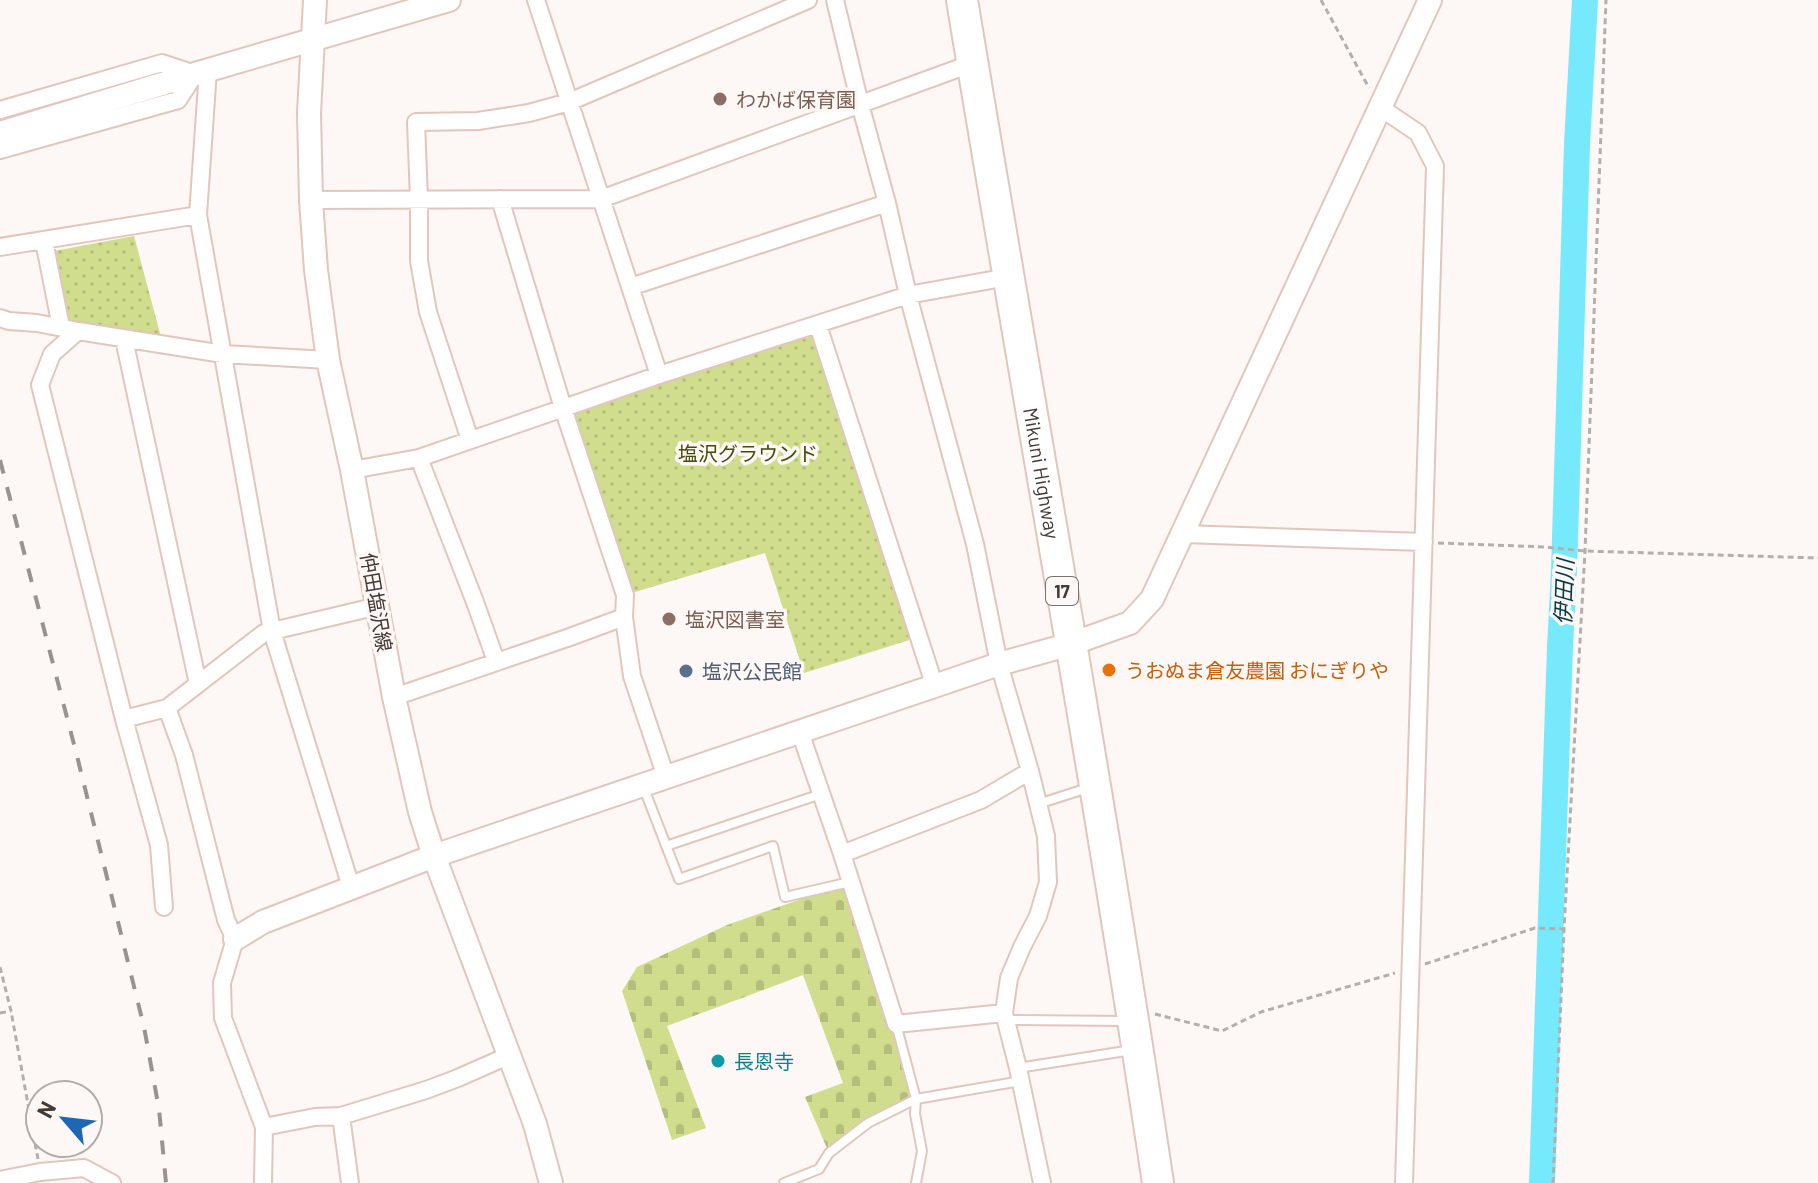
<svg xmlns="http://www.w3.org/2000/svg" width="1818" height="1183" font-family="Barlow,'Noto Sans JP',sans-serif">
<defs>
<pattern id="cemetery-stones" width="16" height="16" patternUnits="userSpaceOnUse" patternTransform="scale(2)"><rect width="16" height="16" fill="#cfdd8d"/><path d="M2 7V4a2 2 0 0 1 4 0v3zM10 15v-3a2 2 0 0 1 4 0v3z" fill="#b3be7a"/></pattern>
<pattern id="park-dots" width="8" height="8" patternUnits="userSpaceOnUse" patternTransform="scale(2)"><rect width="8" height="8" fill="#cfdd8d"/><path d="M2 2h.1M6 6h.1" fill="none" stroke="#b3be7a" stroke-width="1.8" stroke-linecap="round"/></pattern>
</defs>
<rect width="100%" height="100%" fill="#fdf7f5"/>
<path fill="url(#cemetery-stones)" d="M850,882L916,1099L868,1123L829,1153L805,1097L843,1083L803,975L667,1026L706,1128L672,1140L622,991L637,967L727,925Z"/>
<path fill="url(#park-dots)" d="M134,236L161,337L61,327L49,252Z
M818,325L919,637L804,673L765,553L625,595L563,408Z"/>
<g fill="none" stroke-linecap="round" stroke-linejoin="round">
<path stroke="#77e9fd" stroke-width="26" d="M1542,1183L1560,647L1564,571L1577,144L1585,0"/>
<defs>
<path id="lane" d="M643,786L679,879L773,846L785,897L850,882
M1038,804L1091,787
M666,846L821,794
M1006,1020L1125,1021
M1018,1068L1132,1050
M784,1183L819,1169L829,1153L868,1123L916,1099L896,1024
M916,1183L922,1151L915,1114L916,1099L1021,1081"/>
<path id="street" d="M536,0L659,375
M835,0L860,104L887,203L908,295L975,544L999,664L1030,771L1046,836L1048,882L1038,916L1022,947L1009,978L1004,1013L1018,1068L1042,1183
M1381,108L1418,133L1435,166L1404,1183
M0,110L162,63L195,74L178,100L0,150
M500,199L563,408L625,595L624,617
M311,200L601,199L973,63
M198,215L208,70
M44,241L61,327
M0,247L198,215L272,631L351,887
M630,287L887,203
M0,318L9,321L37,323L78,331L223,354L328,360
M818,325L935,687
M78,331L52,354L40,385L124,719
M124,339L198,684
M470,440L428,312L419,261V199L416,122L478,121L529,113L569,102L808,0
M419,458L475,602L496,661
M352,470L419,458L659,375L908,295L1008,277
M1183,534L1424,542
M394,697L570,637L624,617L632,676L666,777
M167,708L184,755L226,920L235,939L222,983L223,1018L264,1127L263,1183
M800,732L842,854L896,1024L1004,1013
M842,854L981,800L1030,771
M164,907L159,845L124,719L167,708L264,633L378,606
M341,1116L350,1183
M264,1127L315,1117L341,1116L426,1090L458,1078L510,1055
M0,1180L40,1172L84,1168L112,1183"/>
<path id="secondary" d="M315,0L309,113L311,200L316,270L328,360L352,470L394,697L420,812L434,856L535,1124L551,1183
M0,133L195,74L449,0
M235,939L263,922L434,856L999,664L1071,644L1130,623L1152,599L1430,0"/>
<g id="highway">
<path id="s1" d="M962,0C1027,394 1099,788 1158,1183"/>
</g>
</defs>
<use href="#lane" stroke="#e2c6bc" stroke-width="12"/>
<use href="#street" stroke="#e2c6bc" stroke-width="20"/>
<use href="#secondary" stroke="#e2c6bc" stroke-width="26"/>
<use href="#highway" stroke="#e2c6bc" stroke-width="34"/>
<path stroke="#b6aeab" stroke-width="3" stroke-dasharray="6 4" stroke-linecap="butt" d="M1321,0L1369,88
M1438,543L1545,547L1585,551L1818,558
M1425,964L1535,928L1564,929
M0,967L11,1011L38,1159
M0,1013L11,1011
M1155,1014L1222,1031L1261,1012L1395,973
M1553,1183L1564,929L1585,551L1606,0"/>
<use href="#lane" stroke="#fff" stroke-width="8"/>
<use href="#street" stroke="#fff" stroke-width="16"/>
<use href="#secondary" stroke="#fff" stroke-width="22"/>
<use href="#highway" stroke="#fff" stroke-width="30"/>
<path stroke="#9a928e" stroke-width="4" stroke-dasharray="14 14" stroke-linecap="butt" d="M0,460L77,756L144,1027L159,1109L166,1183"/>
</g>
<g fill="#8d6e63" stroke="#fdf7f5" stroke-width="3">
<circle cx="720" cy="99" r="8"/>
<circle cx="669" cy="619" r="8"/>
</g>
<circle fill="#e8710a" stroke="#fdf7f5" stroke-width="3" cx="1109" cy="670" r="8"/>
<circle fill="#5c6f8a" stroke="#fdf7f5" stroke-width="3" cx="686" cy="671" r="8"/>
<circle fill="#0f9aa8" stroke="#fdf7f5" stroke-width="3" cx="718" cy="1061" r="8"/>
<g text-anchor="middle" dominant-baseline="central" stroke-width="7" stroke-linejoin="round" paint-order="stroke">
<rect fill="#fdf7f5" stroke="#7b726f" stroke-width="2" x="1046" y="577" width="32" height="28" rx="6"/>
<g font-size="18" font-weight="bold" fill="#433935">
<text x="1062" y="591">17</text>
</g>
<g font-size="20" fill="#785e54" stroke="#fdf7f5" text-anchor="start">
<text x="736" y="99">わかば保育園</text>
<text x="685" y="619">塩沢図書室</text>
</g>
<g font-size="20" fill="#444c0e" stroke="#fdf7f5">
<text x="748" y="453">塩沢グラウンド</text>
</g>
<g font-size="20" fill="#433935" stroke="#fdf7f5">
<text stroke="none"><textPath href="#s1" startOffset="480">Mikuni Highway</textPath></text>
<text transform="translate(377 602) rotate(80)">仲田塩沢線</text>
</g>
<g font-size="20" fill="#c56008" stroke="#fdf7f5" text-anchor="start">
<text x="1125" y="670">うおぬま倉友農園 おにぎりや</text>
</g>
<g font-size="20" fill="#4e5e75" stroke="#fdf7f5" text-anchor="start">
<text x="702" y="671">塩沢公民館</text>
</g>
<g font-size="20" fill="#0d838f" stroke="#fdf7f5" text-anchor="start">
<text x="734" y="1061">長恩寺</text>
</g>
<g font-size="22" font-style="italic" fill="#023b43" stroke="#fdf7f5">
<text transform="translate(1563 592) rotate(-88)">伊田川</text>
</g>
</g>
<g transform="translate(64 1119) rotate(298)"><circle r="38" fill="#fdf7f5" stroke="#b3aba8" stroke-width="2"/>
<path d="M0-6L14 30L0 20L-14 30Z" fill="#1e66b6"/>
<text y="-12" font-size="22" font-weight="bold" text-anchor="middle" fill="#433935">N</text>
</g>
</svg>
